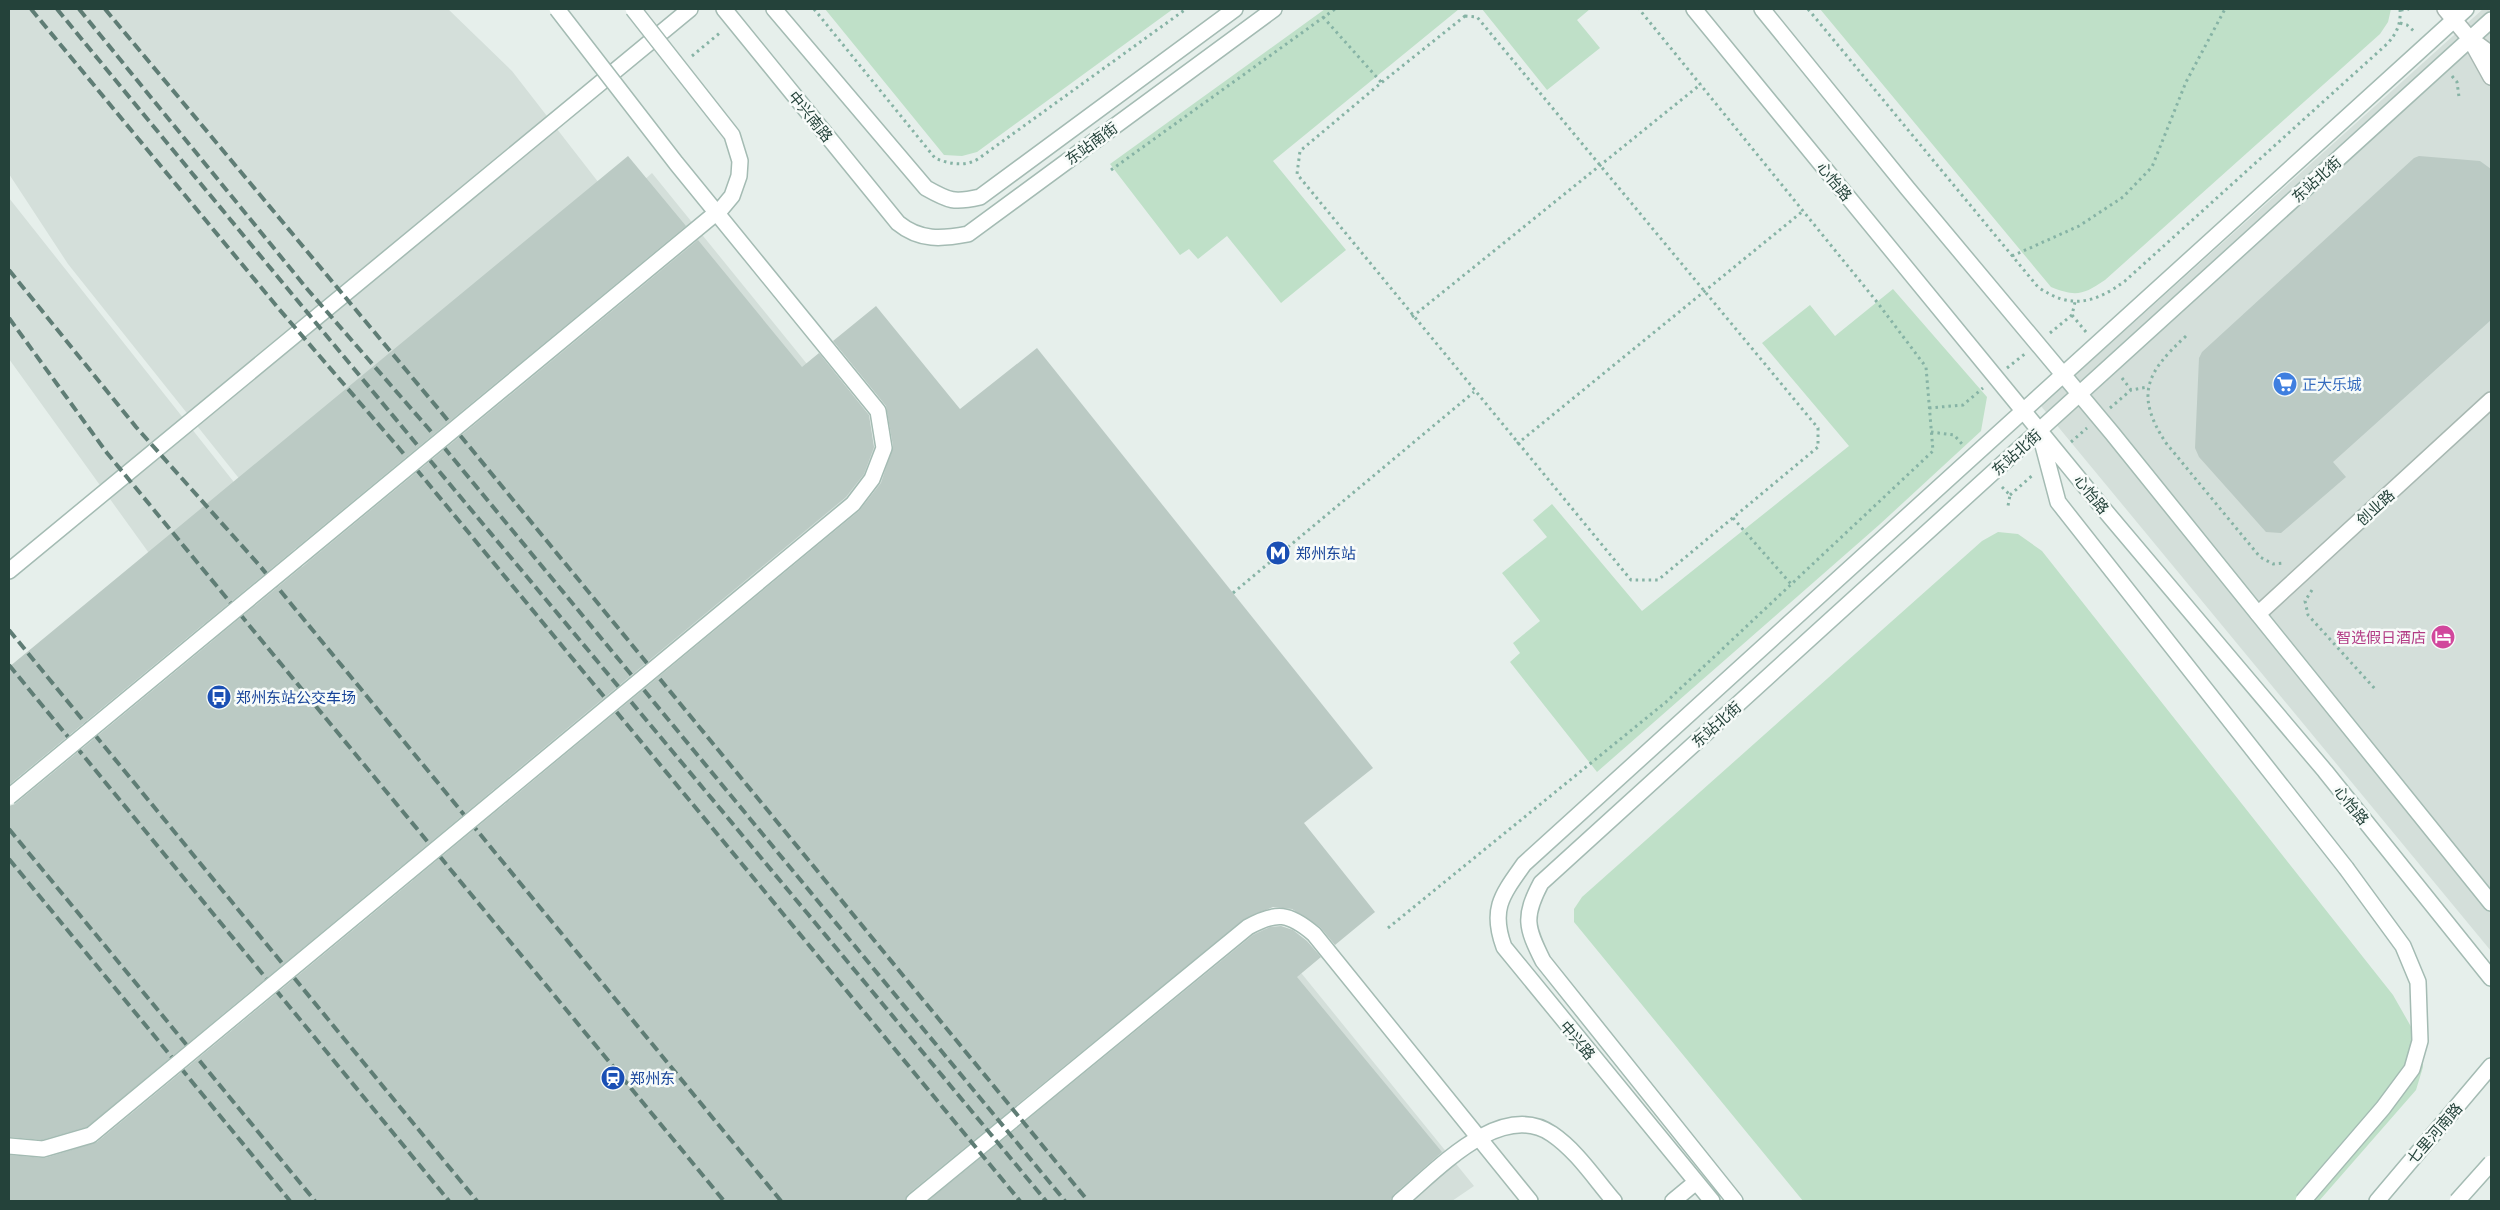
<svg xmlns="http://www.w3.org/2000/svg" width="2500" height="1210" font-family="'Exo 2','Noto Sans SC',sans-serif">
<rect width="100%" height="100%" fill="#e6efeb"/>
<path fill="#d4dfda" d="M9,9H448L512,71L616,205L652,173L1474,1186L1452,1201H834L269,516L68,264L9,174Z
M2483,9H2491V951L2041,406Z
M9,198L264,520L820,1201H676L177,592L9,359Z"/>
<path fill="#bfe0c8" d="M825,9H1173L977,152L962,156L944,155Z
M1325,9H1459L1273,161L1346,250L1281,303L1227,236L1198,259L1189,249L1180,255L1110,164Z
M1482,9H1590L1577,20L1600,48L1547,90Z
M1820,9H2391L2388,22L2380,34L2105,280C2083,295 2076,297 2051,287Z
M1893,289L1987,397L1981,431L1879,525L1597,772L1510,662L1520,653L1513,643L1540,621L1502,573L1547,537L1533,520L1552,504L1642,611L1849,446L1762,343L1810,305L1835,336Z
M1998,532L2018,534L2042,551L2393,995L2422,1046L2423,1067L2416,1090L2319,1201H1803L1574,922V909L1582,897L1982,541Z"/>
<path fill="#bbcac4" d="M628,156L686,226L9,785V667Z
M2419,156L2480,161L2491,169V320L2333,462L2346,477L2281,533L2266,532L2199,457L2195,448L2199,358L2202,352L2414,158Z
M698,240L802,367L819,353L869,415L874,447L864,474L846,497L87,1127L42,1140L9,1137V806L15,804Z
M876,306L960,409L1037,348L1373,768L1304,823L1375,912L1335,945L1320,927L1292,909L1273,907L1244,919L908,1194L905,1201H9V1155L45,1158L97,1142L859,511L881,483L893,446L886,406L833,341Z
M1281,926L1293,930L1307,941L1321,957L1297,977L1442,1152L1394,1194L1390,1201H928L1253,935L1270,927Z"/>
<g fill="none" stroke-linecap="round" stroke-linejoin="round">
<defs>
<path id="street" d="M2445,9L2470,39L2491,77
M2472,40L2491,54
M2258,614L2491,400"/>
<path id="secondary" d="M724,9L898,223C920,241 942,239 968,234L1274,9
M774,9L926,188C949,201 954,203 980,197L1235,9
M1694,9L2102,507L2325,771L2491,978
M1762,9L1908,189L2112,433L2491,903
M2040,434L2058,502L2346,868
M9,571L690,9
M914,1201L1248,927C1277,911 1289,913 1314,934L1530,1201
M1400,1201C1436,1171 1501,1099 1552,1134C1577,1151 1595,1179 1614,1201
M1673,1201L1696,1182
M1712,1201L1504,947C1490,909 1502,895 1524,864L2466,9
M1735,1201L1543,961C1526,927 1523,917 1541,883L2491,20
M2377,1201L2491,1066"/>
</defs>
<use href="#street" stroke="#a8b8b2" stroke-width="18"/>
<use href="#secondary" stroke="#a4bbb3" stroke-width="18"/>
<path stroke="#86b3a5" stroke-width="3" stroke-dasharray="2.5 4" stroke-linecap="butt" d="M814,9L935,158C948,164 965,167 978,159L1186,9
M1808,9L2038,287C2071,310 2095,303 2125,281L2387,44C2397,33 2401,24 2400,9
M2401,10L2409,9
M1465,16L1477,17L1818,428V447L1658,580H1631L1297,174L1300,151L1381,83Z
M1323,17L1381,82
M2400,23L2407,25L2416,33
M692,56L721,32
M2452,76L2457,82L2459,97
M1111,170L1335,9
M2012,256L2079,226L2123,197L2152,167L2186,82L2225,9
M2072,315L2086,332
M1412,317L1701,84
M2050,333L2072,315L2075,302
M2186,336C2147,372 2134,394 2166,443L2260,557L2273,564L2285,563
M2007,368L2026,353
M2122,378L2131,390
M1929,408L1963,405L1983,388
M2110,408L2131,390L2148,387
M1931,432L1954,435L1962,444
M2071,442L2087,428
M1517,444L1803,211
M2002,487L2010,495L2008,506
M2010,495L2034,474
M1733,518L1791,584
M2312,590L2305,601L2308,615L2376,690
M1233,593L1474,392
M1388,928L1666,702L1933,451L1926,367L1877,302L1639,9"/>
<use href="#street" stroke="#fff" stroke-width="15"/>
<use href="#secondary" stroke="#fff" stroke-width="15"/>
<path stroke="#5f7d75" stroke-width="4" stroke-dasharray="10 5" stroke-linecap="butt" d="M31,9L279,309L398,447L1020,1201
M57,9C384,408 717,803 1046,1201
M79,9L308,290L428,428L1065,1201
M105,9L441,412L1088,1201
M9,270L136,427L260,566L781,1201
M9,318L107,453L724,1201
M9,630L477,1201
M9,665L449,1201
M9,829L315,1201
M9,859L290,1201"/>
<defs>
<path id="secondary-bridge" d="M9,797L722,208L732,196L739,176L740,161L732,135L633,9
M9,1146L43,1149L91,1135L853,504L872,479L884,448L878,411L676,163L557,9
M2303,1201L2383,1108L2412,1069L2420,1041L2418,982L2403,946L2346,868
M2457,1201L2491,1163"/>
</defs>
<use href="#secondary-bridge" stroke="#a4bbb3" stroke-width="18" stroke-linecap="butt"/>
<use href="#secondary-bridge" stroke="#fff" stroke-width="15"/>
</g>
<defs>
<symbol id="supermarket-disc" viewBox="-11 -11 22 22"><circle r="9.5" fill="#3f7fe0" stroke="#f7fbf9"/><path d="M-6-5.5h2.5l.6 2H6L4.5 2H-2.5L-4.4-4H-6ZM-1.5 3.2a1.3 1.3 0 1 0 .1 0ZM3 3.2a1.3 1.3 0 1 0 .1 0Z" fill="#fff"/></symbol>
<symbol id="metro-disc" viewBox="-11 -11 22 22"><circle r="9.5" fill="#1a4fb4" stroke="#f7fbf9"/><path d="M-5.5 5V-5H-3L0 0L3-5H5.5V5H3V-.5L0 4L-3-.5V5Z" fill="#fff"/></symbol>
<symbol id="hotel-disc" viewBox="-11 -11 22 22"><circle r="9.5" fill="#d1479c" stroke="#f7fbf9"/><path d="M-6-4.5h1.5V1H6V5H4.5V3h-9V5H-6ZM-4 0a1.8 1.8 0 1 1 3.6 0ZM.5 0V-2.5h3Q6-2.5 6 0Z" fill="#fff"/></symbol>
<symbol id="bus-disc" viewBox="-11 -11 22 22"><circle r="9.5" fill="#1a4fb4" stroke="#f7fbf9"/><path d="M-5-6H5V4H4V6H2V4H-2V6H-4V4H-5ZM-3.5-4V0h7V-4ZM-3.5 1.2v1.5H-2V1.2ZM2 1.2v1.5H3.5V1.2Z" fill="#fff"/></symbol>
<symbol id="station-disc" viewBox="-11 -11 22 22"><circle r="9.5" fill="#1a4fb4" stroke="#f7fbf9"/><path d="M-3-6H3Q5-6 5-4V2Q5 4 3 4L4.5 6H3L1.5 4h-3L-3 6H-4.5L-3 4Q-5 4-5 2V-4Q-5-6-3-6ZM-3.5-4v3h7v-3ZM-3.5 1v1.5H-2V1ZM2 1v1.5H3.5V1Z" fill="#fff"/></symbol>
</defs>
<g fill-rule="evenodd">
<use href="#supermarket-disc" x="2271" y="370" width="28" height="28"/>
<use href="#metro-disc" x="1264" y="539" width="28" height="28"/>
<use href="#hotel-disc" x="2429" y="623" width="28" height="28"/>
<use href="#bus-disc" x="205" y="683" width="28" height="28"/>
<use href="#station-disc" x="599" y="1064" width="28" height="28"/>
</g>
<g text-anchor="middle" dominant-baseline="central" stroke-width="5" stroke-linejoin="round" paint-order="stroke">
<g font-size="15" fill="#24423a" stroke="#f7fbf9">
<text transform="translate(811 116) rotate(51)">中兴南路</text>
<text transform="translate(1091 143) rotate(-36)">东站南街</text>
<text transform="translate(2316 179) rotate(-42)">东站北街</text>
<text transform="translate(1835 181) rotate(51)">心怡路</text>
<text transform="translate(2016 452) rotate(-42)">东站北街</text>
<text transform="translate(2092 494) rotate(51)">心怡路</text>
<text transform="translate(2375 507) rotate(-42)">创业路</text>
<text transform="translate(1716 724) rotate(-42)">东站北街</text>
<text transform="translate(2352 805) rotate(51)">心怡路</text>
<text transform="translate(1578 1040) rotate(50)">中兴路</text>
<text transform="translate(2434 1133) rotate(-49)">七里河南路</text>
</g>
<g font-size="15" fill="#366cbe" stroke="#f7fbf9" text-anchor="start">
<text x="2302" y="384">正大乐城</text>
</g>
<g font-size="15" fill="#164399" stroke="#f7fbf9" text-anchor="start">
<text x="1296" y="553">郑州东站</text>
<text x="236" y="697">郑州东站公交车场</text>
<text x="630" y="1078">郑州东</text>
</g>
<g font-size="15" fill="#b23c85" stroke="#f7fbf9" text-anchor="end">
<text x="2426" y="637">智选假日酒店</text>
</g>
</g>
<rect width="2500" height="1210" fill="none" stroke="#24423a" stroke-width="20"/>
</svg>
